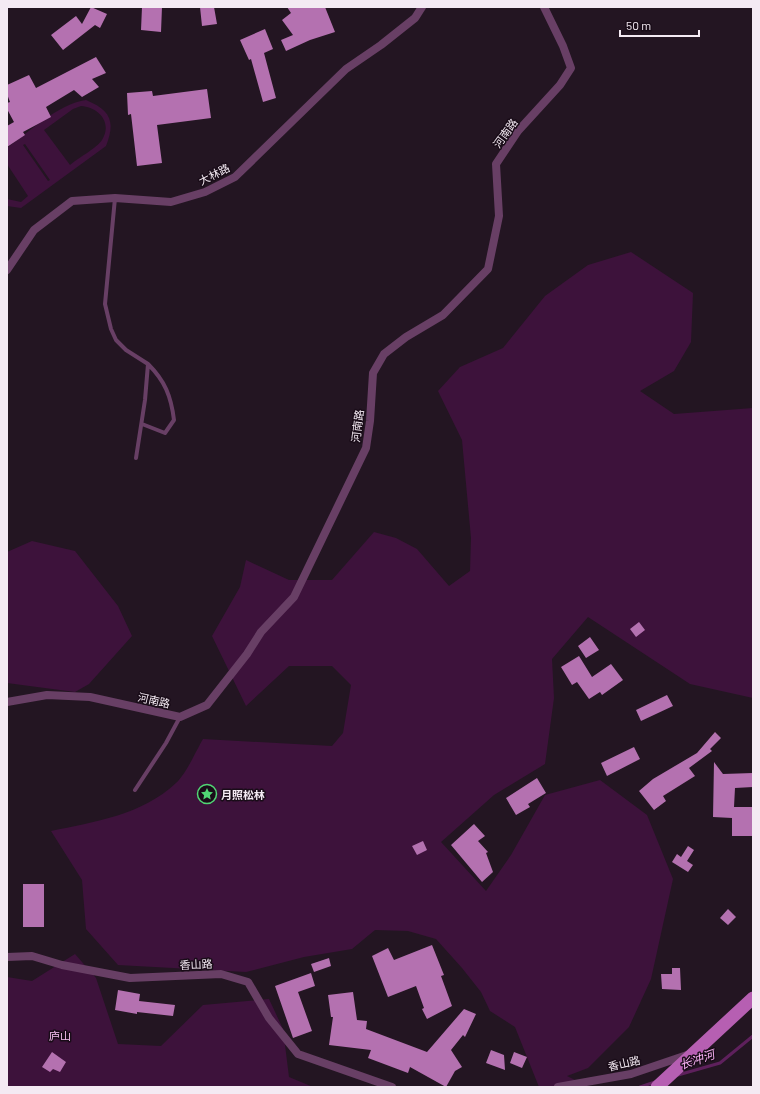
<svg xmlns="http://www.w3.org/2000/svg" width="760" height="1094" font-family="Barlow,'Noto Sans SC',sans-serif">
<rect width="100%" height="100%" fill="#231522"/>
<path fill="#3d123b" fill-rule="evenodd" d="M86,100C110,110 116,121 106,146L21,208L7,206V199L21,202L28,196L7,164V148C29,132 58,104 86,100ZM81,106C98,107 113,122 102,140C97,148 78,158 70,165L44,130L73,109ZM25,144L50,180L48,181L23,145Z
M631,252L693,293L691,342L674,371L640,391L674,414L753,408V698L690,684L588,617L552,659L554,698L545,764L494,795L441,842L486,891L511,855L545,795L600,780L647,815L673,879L651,979L629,1027L588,1068L567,1076L589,1087H539L515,1027L490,1011L481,992L462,968L436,939L408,931L375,930L352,949L304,957L246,972L118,965L86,929L82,880L51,831C94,822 142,815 176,783C186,774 196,751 203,739L332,746L343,733L351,685L332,666H289L246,706L212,636L240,587L246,560L289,580H332L374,532L396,538L417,549L449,586L470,571L471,538L462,440L438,391L460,367L503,348L545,296L588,265Z
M32,541L75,551L118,606L132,636L89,684L75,692L7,683V552Z
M75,954L96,978L118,1044L161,1046L203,1005L269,999L283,1029L289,1077L313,1087H7V977L32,981Z"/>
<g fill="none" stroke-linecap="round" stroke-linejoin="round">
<path stroke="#5e205c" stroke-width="3" d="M678,1075L720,1063L753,1036
M640,1087L655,1082"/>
</g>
<path fill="#b471b0" d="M91,7L107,14L100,28L95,25L63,50L51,35L76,16L82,24Z
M142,7H162L161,32L141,30Z
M200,7H214L217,24L202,26Z
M287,7H325L335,32L310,40L286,51L281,40L293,35L282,20L291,13Z
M265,29L273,49L264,53L276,98L263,102L251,59L249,60L240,40Z
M96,57L106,73L92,79L99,87L82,97L74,90L46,107L51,117L23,132L25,135L7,147V126L14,122L7,109V103L10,102L7,94V85L29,75L36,88Z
M207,89L211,118L157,125L162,163L137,166L131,114L128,115L127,93L152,91L153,96Z
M639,622L645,630L636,637L630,629Z
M590,637L599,650L586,658L578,646Z
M579,656L592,677L611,664L623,680L602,695L600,692L589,699L577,682L572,685L561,667Z
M667,695L673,706L641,721L636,710Z
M715,732L721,738L710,749L712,751L689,768L695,776L663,796L666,801L654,810L639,791L653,779L697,753Z
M634,747L640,759L607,776L601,763Z
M714,762L723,774L753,773V787L735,788L734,807H753V836H732V818L713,817Z
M537,778L546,793L528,804L530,807L516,815L506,798Z
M474,824L485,836L478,841L488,852L486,853L493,872L482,882L451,845Z
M423,841L427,850L417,855L412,846Z
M688,846L694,850L687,861L693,865L688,872L672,862L677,854L681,857Z
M23,884H44V927H23Z
M728,909L736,917L728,925L720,918Z
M432,945L444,975L441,976L452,1006L427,1019L422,1009L424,1008L416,986L388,997L372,956L388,948L394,960Z
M329,958L331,966L314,972L311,964Z
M672,968H680L681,990L662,989L661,974H672Z
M311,973L315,986L298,992L312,1031L293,1038L275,986Z
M118,990L140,994L139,1001L175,1005L173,1016L137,1012V1014L115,1010Z
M353,992L357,1020L367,1021L366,1029L427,1052L464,1009L476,1014L465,1037L463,1035L451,1050L462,1067L455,1071L446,1087L410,1067L408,1073L368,1058L371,1050L329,1045L333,1017H331L328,995Z
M491,1050L504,1055L505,1070L486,1063Z
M52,1052L66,1062L60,1072L53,1069L50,1072L42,1067Z
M514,1052L527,1057L522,1068L510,1063Z"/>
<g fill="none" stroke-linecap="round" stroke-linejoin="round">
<path stroke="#683f65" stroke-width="4" d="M115,198L105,304L111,329L116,340L126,350L148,364L145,400L136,458
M142,424L165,433L174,420C171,396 165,381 148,364
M135,790L166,743L180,717"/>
<path stroke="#683f65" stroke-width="8" d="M7,270L34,230L72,201L115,198L171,202L205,192L235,177L346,69L381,45L415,18L422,7
M7,702L47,695L90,697L180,717L207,705L247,654L261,632L294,597L366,448L370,421L373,373L384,354L406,337L443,315L488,269L499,216L496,164L518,131L560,85L571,68L563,46L544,7
M7,957L32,956L62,965L130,978L221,974L248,982L269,1018L298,1054L392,1087
M558,1087L631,1074L687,1055"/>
<path stroke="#b65fb2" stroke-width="13" d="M657,1087L753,998"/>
</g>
<defs>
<symbol id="sight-ring" viewBox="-11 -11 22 22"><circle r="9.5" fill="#190c18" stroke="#51d674" stroke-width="1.5"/><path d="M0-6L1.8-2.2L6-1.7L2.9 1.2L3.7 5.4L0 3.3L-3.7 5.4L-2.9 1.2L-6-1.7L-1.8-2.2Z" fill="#51d674"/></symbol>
</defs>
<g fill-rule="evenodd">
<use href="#sight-ring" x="196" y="783" width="22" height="22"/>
</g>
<g text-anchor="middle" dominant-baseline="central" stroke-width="3" stroke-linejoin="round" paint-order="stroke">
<g font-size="11" fill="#f4eaf3" stroke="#190c18">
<text transform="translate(505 133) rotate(-54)">河南路</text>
<text transform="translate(214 174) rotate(-27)">大林路</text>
<text transform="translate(357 426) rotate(-83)">河南路</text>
<text transform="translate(154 700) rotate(13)">河南路</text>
<text transform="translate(196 964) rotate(-3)">香山路</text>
<text transform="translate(624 1063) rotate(-13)">香山路</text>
</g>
<g font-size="11" font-weight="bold" fill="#f4eaf3" stroke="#190c18" text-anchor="start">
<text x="221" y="794">月照松林</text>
</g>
<g font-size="11" fill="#f7c0f2" stroke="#190c18">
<text x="60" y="1035">庐山</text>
</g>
<g font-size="12" font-style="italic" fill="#feb6f9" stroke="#190c18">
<text transform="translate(697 1059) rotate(-19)">长冲河</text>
</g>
</g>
<rect width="760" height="1094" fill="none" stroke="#f4eaf3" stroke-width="16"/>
<path d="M620 30v6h79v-6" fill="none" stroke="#f4eaf3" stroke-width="2"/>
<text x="626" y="30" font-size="12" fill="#f4eaf3" stroke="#190c18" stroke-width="3" paint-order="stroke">50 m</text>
</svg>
